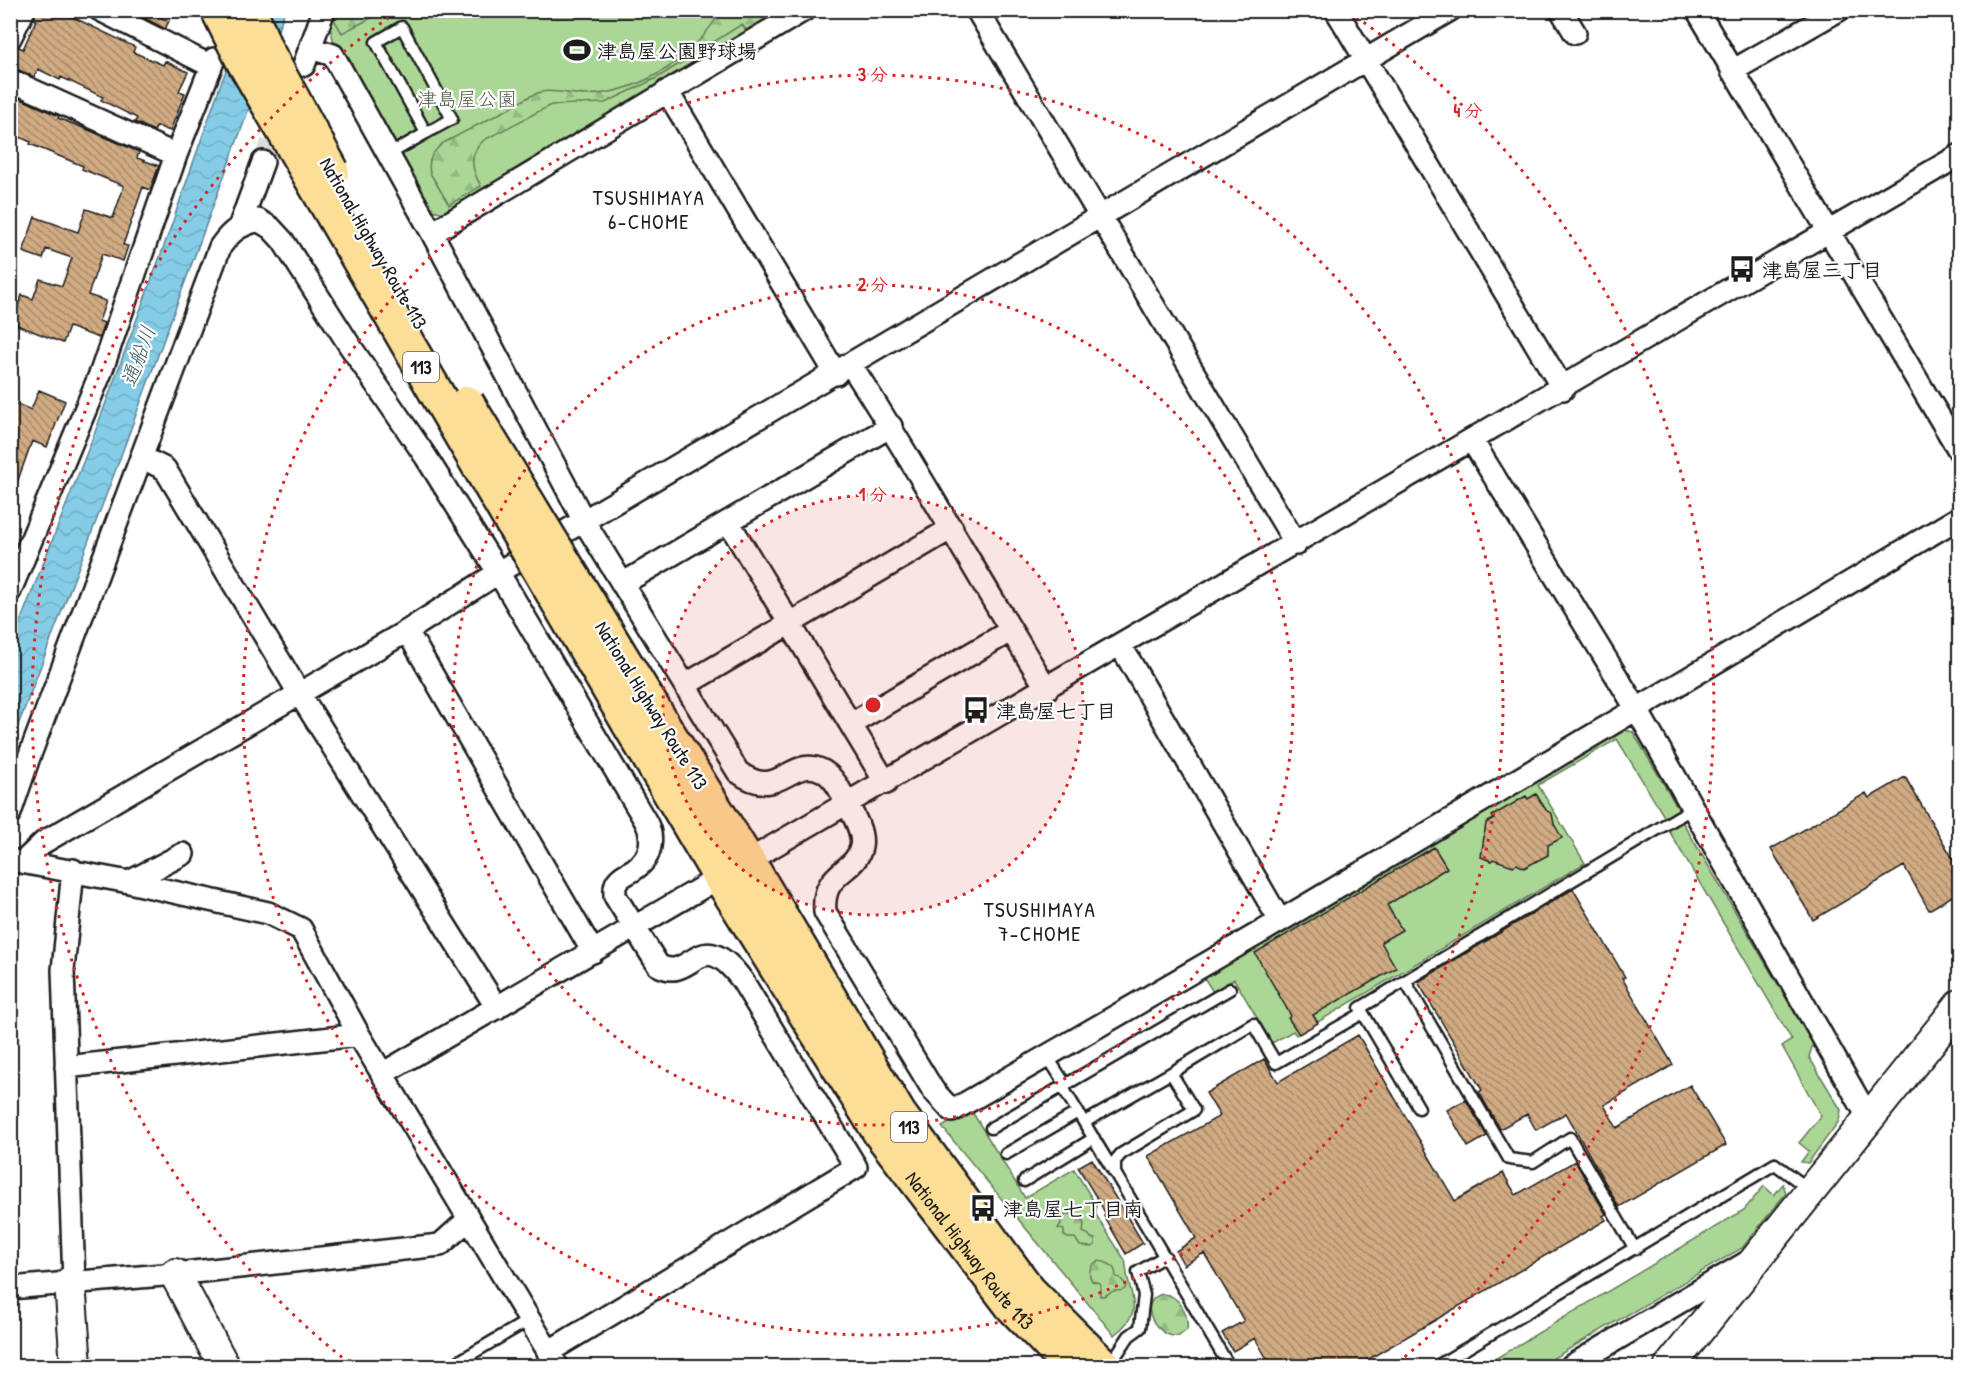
<svg xmlns="http://www.w3.org/2000/svg" width="1970" height="1377" font-family="'Patrick Hand','Klee One',sans-serif">
<defs>
<pattern id="forest-firs" width="22" height="20" patternUnits="userSpaceOnUse" patternTransform="scale(1.5)"><rect width="22" height="20" fill="#abd796"/><path d="M5 1l3.5 6h-7zM16 11l3.5 6h-7z" fill="#93b881"/></pattern>
<pattern id="water-waves" width="16" height="10" patternUnits="userSpaceOnUse" patternTransform="scale(1.5)"><rect width="16" height="10" fill="#85cde7"/><path d="M0 5q4-4 8 0t8 0" fill="none" stroke="#72afc6"/></pattern>
<pattern id="building-back-hatch" width="6" height="6" patternUnits="userSpaceOnUse" patternTransform="scale(1.5)"><rect width="6" height="6" fill="#d1ab83"/><path d="M-1 5l2 2M0 0l6 6M5-1l2 2" fill="none" stroke="#a98a6a"/></pattern>
</defs>
<rect width="100%" height="100%" fill="#fff"/>
<filter id="ink" filterUnits="userSpaceOnUse"><feTurbulence type="fractalNoise" baseFrequency=".0167" numOctaves="2"/><feDisplacementMap in="SourceGraphic" scale="12" xChannelSelector="R" yChannelSelector="G"/><feConvolveMatrix kernelMatrix="1 2 1 2 8 2 1 2 1" color-interpolation-filters="sRGB"/></filter>
<g filter="url(#ink)">
<path fill="#abd796" stroke="#647a59" stroke-width="1.5" d="M331,10L786,11L444,213L428,209L333,39L328,19Z
M1616,728L1633,732L1679,810L1665,818L1617,739L1538,785L1585,863L1296,1035L1293,1031L1272,1043L1234,979L1213,992L1201,973Z
M1682,821L1813,1044L1809,1057L1841,1110L1839,1121L1808,1163L1801,1162L1809,1151L1799,1143L1821,1116L1782,1046L1792,1040L1668,829Z
M971,1110L1025,1198L1074,1169L1096,1205V1215L1125,1260C1127,1267 1126,1273 1128,1279C1135,1307 1139,1316 1114,1335L942,1127Z
M1783,1184L1786,1193L1742,1248L1540,1366H1483L1744,1210L1764,1186L1774,1195Z"/>
<path fill="url(#forest-firs)" stroke="#647a59" stroke-width="1.5" d="M721,10L780,11L746,30L742,24L657,78L605,103L551,105L484,140C468,154 471,169 481,186L449,205L430,173C427,159 433,152 443,143C466,131 489,119 512,107C521,102 531,94 541,92C552,89 574,95 587,95C642,92 694,59 721,10Z
M334,11H385L342,33L332,16Z
M1069,1214L1081,1216L1084,1224L1083,1232L1089,1235L1091,1238L1095,1239V1245L1091,1247L1080,1246L1075,1238H1068L1064,1236V1230L1058,1228L1061,1224L1060,1218Z
M1098,1261C1108,1262 1116,1266 1116,1277L1120,1278L1126,1285L1125,1289C1121,1292 1119,1290 1114,1291C1107,1292 1108,1297 1100,1296V1283L1092,1281C1087,1273 1090,1265 1098,1261Z
M1162,1294C1179,1294 1189,1314 1187,1330C1187,1330 1180,1335 1179,1336C1159,1340 1134,1303 1162,1294Z"/>
<path fill="url(#water-waves)" stroke="#5b8696" stroke-width="1.5" d="M251,11H285L116,469L11,744V645L95,432L168,235L221,83Z"/>
<path fill="url(#building-back-hatch)" stroke="#1c1c1c" stroke-width="1.5" d="M37,10H58L135,47L133,52L163,65L165,61L188,72L179,91L185,93L170,131L157,126L154,131L135,122L137,118L101,100L103,97L61,77L60,80L38,69L34,77L17,69L18,67L10,64L15,49L19,47L23,49L36,20L34,19Z
M144,10H159L156,15L169,21L165,29L141,16Z
M10,94L59,116L58,118L91,131L139,152L137,158L159,166L150,190L143,187L123,245L128,246L123,261L102,254L88,295L106,301L99,321L104,323L99,338L69,327L63,343L12,323L22,295L33,299L40,279L62,286L72,258L46,249L43,259L23,252L35,217L78,232L86,209L113,218L124,186L82,169L83,166L30,144L31,142L10,133Z
M39,390L65,401L47,447L32,441L13,494H10V401L31,410Z
M1905,777L1959,869V892L1929,910L1904,866L1813,920L1771,849L1866,793L1869,798Z
M1536,794L1546,810L1552,814L1554,824L1562,838L1548,845V855L1524,868L1517,864L1513,866L1493,859L1491,861L1481,857L1486,823L1494,819L1492,816L1526,796L1528,799Z
M1434,847L1447,868L1387,905L1402,930L1381,942L1396,968L1313,1015L1318,1023L1299,1034L1288,1018L1291,1016L1255,953Z
M1573,889L1625,977L1622,978L1673,1065L1604,1105L1617,1128L1690,1085L1726,1145L1619,1207L1566,1113L1536,1130L1527,1114L1500,1129L1479,1092L1482,1090L1418,982Z
M1358,1035L1455,1201L1503,1173L1516,1195L1575,1161L1606,1214L1603,1216L1606,1220L1357,1366H1271L1255,1338L1233,1351L1222,1333L1244,1321L1204,1253L1184,1265L1176,1251L1196,1238L1148,1156L1220,1116L1206,1093L1264,1059L1278,1082Z
M1466,1100L1487,1136L1468,1147L1447,1110Z
M1092,1159L1143,1243L1126,1254L1104,1216L1106,1215L1101,1205L1078,1167Z"/>
<g fill="none" stroke-linecap="round" stroke-linejoin="round">
<path stroke="#ddd" stroke-width="21" stroke-dasharray="21 10" stroke-linecap="butt" d="M263,162L304,65"/>
<defs>
<path id="lane" d="M388,155L426,133L376,42L402,27L452,119L426,133
M1405,981L1509,1159L1533,1162L1570,1138L1635,1249
M1363,1013L1419,1108
M1047,1056L1065,1084
M1062,1086L1114,1172
M1085,1122L1171,1073
M991,1128L1230,989
M1006,1154L1078,1112
M1024,1181L1094,1138
M451,1366L529,1320
M1109,1366L1129,1336L1140,1328L1144,1295L1138,1272L1165,1256
M1229,1366L1115,1173V1161L1121,1154L1194,1110L1171,1073L1253,1024L1276,1063L1363,1013L1360,1008L1693,808
M1437,1366L1775,1164L1810,1190"/>
<path id="street" d="M100,10L211,66
M977,10L1296,544
M1336,10L1563,389
M1561,10L1575,33
M1697,10L1960,452
M10,38L24,10
M311,48L333,55L432,233L584,521L738,772C780,803 790,754 823,771C835,778 841,792 847,804C854,816 864,833 861,847C856,873 821,871 825,912L933,1090L952,1111L1280,921L1960,517
M304,65L324,10
M1732,71L1839,10
M10,80L176,155
M667,91L836,374
M240,225L263,162
M432,233L804,10
M851,365C920,471 980,582 1047,689
M1473,442L1636,708L1868,1117
M141,457L165,469L299,693L497,1008
M729,523L886,783
M551,540L1450,10
M622,584L891,426
M10,591L101,372L176,155L214,59
M407,631L593,952
M1121,646L1280,921
M685,685L952,528
M851,724L1010,631
M10,813L28,760L220,247C232,230 239,226 258,220L271,228L283,241L350,346L426,457L498,572L646,822C654,837 652,857 636,868C630,873 621,875 617,882C614,886 615,891 615,896L658,965C693,985 698,921 742,980L856,1167L548,1352
M10,860L129,882L268,913L301,929L359,1035L557,1366
M23,862L44,842L407,631L529,553
M73,870L63,970L74,1282
M129,882L183,854
M66,1067L359,1035
M382,1074C910,772 1435,464 1960,155
M10,1288L175,1274L440,1245L469,1219
M1571,1366L1746,1263"/>
<path id="secondary" d="M175,1274L224,1366
M70,1282L76,1366
M1670,1366L1960,1005"/>
<g id="highway">
<path d="M654,710L749,863L899,1114L1029,1291L1104,1366"/>
<path id="s1" d="M628,722L721,879L880,1133L1012,1306L1070,1366"/>
</g>
</defs>
<use href="#lane" stroke="#1c1c1c" stroke-width="15"/>
<use href="#street" stroke="#1c1c1c" stroke-width="26"/>
<use href="#secondary" stroke="#1c1c1c" stroke-width="34"/>
<use href="#highway" stroke="#1c1c1c" stroke-width="38"/>
<use href="#lane" stroke="#fff" stroke-width="10"/>
<use href="#street" stroke="#fff" stroke-width="21"/>
<use href="#secondary" stroke="#fff" stroke-width="30"/>
<use href="#highway" stroke="#fdde96" stroke-width="33"/>
<defs>
<path id="highway-bridge" d="M218,10L243,61L628,722
M250,10L265,48L332,171
M467,403L654,710"/>
</defs>
<use href="#highway-bridge" stroke="#1c1c1c" stroke-width="38" stroke-linecap="butt"/>
<use href="#highway-bridge" stroke="#fdde96" stroke-width="33"/>
</g>
</g>
<circle cx="873" cy="705" r="210" fill="#d62828" fill-opacity=".12"/>
<g fill="none" stroke="#d62828" stroke-width="3" stroke-dasharray="3 6">
<circle cx="873" cy="705" r="210"/>
<circle cx="873" cy="705" r="420"/>
<circle cx="873" cy="705" r="630"/>
<path d="M349 1363A841 841 0 0 1 397 12M1349 12A841 841 0 0 1 1397 1363"/>
</g>
<defs>
<symbol id="stadium-bare" viewBox="-9 -9 18 18"><path d="M0-5a6.5 5 0 1 0 0 10a6.5 5 0 1 0 0-10ZM-3.5-1.8h7v3.6h-7Z" fill="#1c1c1c" stroke="#fff" stroke-width="2.5" paint-order="stroke"/></symbol>
<symbol id="bus-bare" viewBox="-9 -9 18 18"><path d="M-5-6H5V4H4V6H2V4H-2V6H-4V4H-5ZM-3.5-4V0h7V-4ZM-3.5 1.2v1.5H-2V1.2ZM2 1.2v1.5H3.5V1.2Z" fill="#1c1c1c" stroke="#fff" stroke-width="2.5" paint-order="stroke"/></symbol>
</defs>
<g fill-rule="evenodd">
<use href="#stadium-bare" x="558" y="31" width="38" height="38"/>
<use href="#bus-bare" x="1723" y="250" width="38" height="38"/>
<use href="#bus-bare" x="957" y="691" width="38" height="38"/>
<use href="#bus-bare" x="964" y="1189" width="38" height="38"/>
</g>
<g text-anchor="middle" dominant-baseline="central" stroke-width="4.5" stroke-linejoin="round" paint-order="stroke">
<g fill="#fff" stroke="#606060" stroke-width="1.5">
<rect x="403" y="352" width="36" height="30" rx="4.5"/>
<rect x="891" y="1112" width="36" height="30" rx="4.5"/>
</g>
<g font-size="18" font-weight="bold" fill="#1c1c1c">
<text x="421" y="367">113</text>
<text x="909" y="1127">113</text>
</g>
<g font-size="20" font-weight="bold" fill="#1c1c1c" stroke="#fff" text-anchor="start">
<text x="597" y="50">津島屋公園野球場</text>
<text x="1762" y="269">津島屋三丁目</text>
<text x="996" y="710">津島屋七丁目</text>
<text x="1003" y="1208">津島屋七丁目南</text>
</g>
<g font-size="20" fill="#4e5d47" stroke="#fff">
<text x="467" y="98">津島屋公園</text>
</g>
<g font-size="20" fill="#1c1c1c" stroke="#fff">
<text transform="translate(374 243) rotate(60)">National Highway Route 113</text>
<text transform="translate(652 705) rotate(58)">National Highway Route 113</text>
<text stroke="none"><textPath href="#s1" startOffset="630">National Highway Route 113</textPath></text>
</g>
<g font-size="21" letter-spacing="1.5" fill="#1c1c1c" stroke="#fff">
<text x="649" y="197">TSUSHIMAYA<tspan x="649" dy="24">6-CHOME</tspan></text>
<text x="1040" y="909">TSUSHIMAYA<tspan x="1040" dy="24">7-CHOME</tspan></text>
</g>
<g font-size="21" font-style="italic" fill="#415a63" stroke="#fff">
<text transform="translate(138 356) rotate(-70)">通船川</text>
</g>
</g>
<circle cx="873" cy="705" r="9" fill="#d62828" stroke="#fff" stroke-width="3"/>
<g font-size="18" text-anchor="middle" font-weight="bold" fill="#d62828" stroke="#fff" stroke-width="4.5" stroke-linejoin="round" paint-order="stroke">
<text x="873" y="81">3 分</text>
<text x="1468" y="117">4 分</text>
<text x="873" y="291">2 分</text>
<text x="873" y="501">1 分</text>
</g>
<rect width="1970" height="1377" fill="none" stroke="#fff" stroke-width="36"/>
<rect x="18" y="18" width="1934" height="1341" fill="none" stroke="#1c1c1c" stroke-width="2" filter="url(#ink)"/>
</svg>
